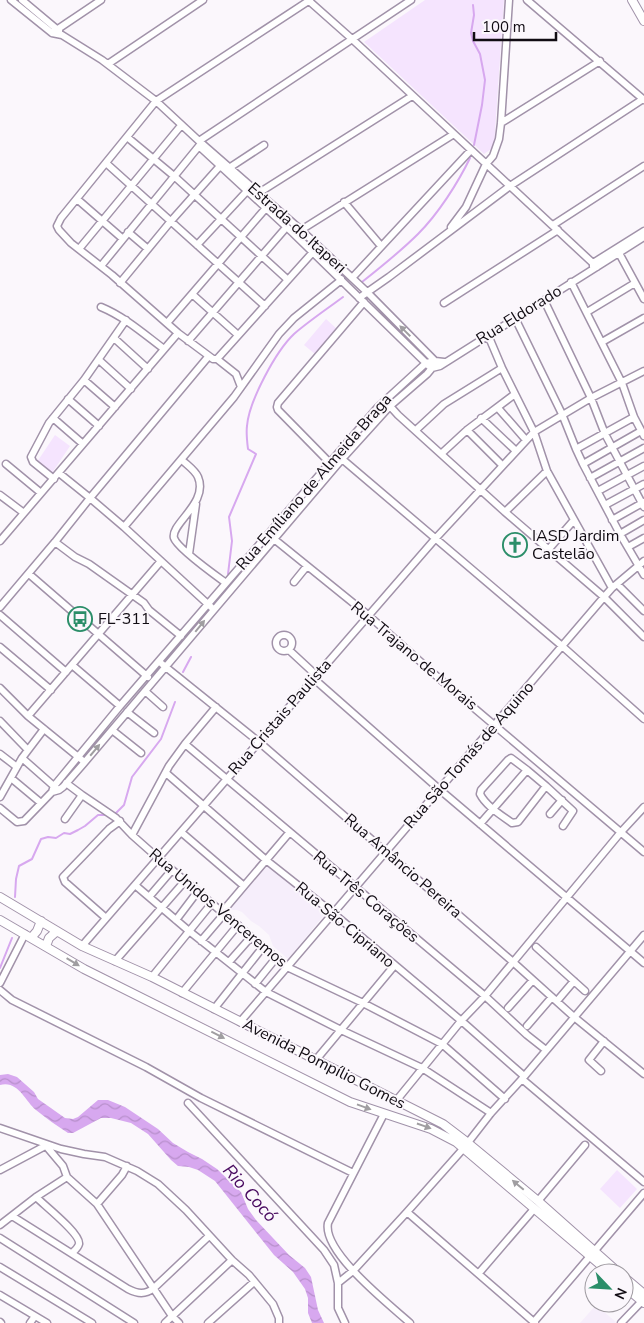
<svg xmlns="http://www.w3.org/2000/svg" width="644" height="1323" font-family="'Nunito Sans',sans-serif">
<defs>
<pattern id="water-waves" width="16" height="10" patternUnits="userSpaceOnUse" patternTransform="scale(1.25)"><rect width="16" height="10" fill="#d7a8ef"/><path d="M0 5q4-4 8 0t8 0" fill="none" stroke="#b88fcc"/></pattern>
</defs>
<rect width="100%" height="100%" fill="#fbf7fc"/>
<path fill="#f6eefb" d="M267,865H270L325,911V914L288,959L273,946L269,935L259,926L251,921L242,912L237,910H230Z
M596,1305L616,1322L615,1323H580Z"/>
<path fill="#f5e4fe" d="M425,0H504L494,147L484,154L364,42Z
M326,319L337,329L315,354L304,345Z
M55,435L70,446L52,473L37,462Z
M617,1170L637,1189L620,1208L600,1189Z"/>
<path fill="url(#water-waves)" d="M8,1074L17,1077L34,1092L38,1099L65,1118L73,1119L78,1117L98,1100H108L125,1107L158,1129L173,1143L188,1152L202,1159L217,1169L241,1192L248,1209L256,1220L289,1255L305,1268L311,1277L318,1310L324,1323H312L308,1313V1298L305,1289L293,1272L274,1255L215,1181L198,1170L189,1167L178,1166L171,1160L148,1134L131,1123L111,1118H101L73,1133H68C57,1126 46,1118 36,1110C25,1101 18,1080 0,1085V1075Z"/>
<g fill="none" stroke-linecap="round" stroke-linejoin="round">
<path stroke="#d7a8ef" stroke-width="2" d="M473,5L474,15L471,33L473,41L480,54L485,80L482,105L474,145
M362,282C381,267 401,251 418,234C438,214 458,183 470,158
M228,574L232,541L229,517L256,454L248,449C247,441 246,433 247,426C249,401 276,351 294,334C309,321 327,309 343,297
M183,672L191,657
M114,813H116L124,805L132,777L161,739L175,702
M15,897L16,879L19,866L32,859L41,839L48,837L56,838L64,833L70,834L78,830L85,826L98,815H107
M0,968L12,938"/>
<defs>
<path id="minor" d="M11,0L52,33L62,35L102,60L156,101L199,141L301,230L367,292L437,363
M22,0L59,31
M308,0L352,39L597,267
M310,0L156,101L61,218L57,226L59,230L71,243L112,275L178,333L213,359H217L226,349L313,252
M527,0L644,100
M52,33L101,0
M108,64L203,0
M501,123L600,61
M127,137L174,176L288,280
M199,141L411,0
M201,148L293,233L429,366
M106,163L265,306
M229,168L264,145
M257,194L412,96
M77,199L123,239
M344,202L381,246
M553,225L644,166
M451,227L466,207L486,164L493,156L499,139L501,123L509,0
M301,230L454,134
M128,232L148,249
M197,245L247,191
M79,249L179,128
M619,253L644,299
M101,266L199,146
M593,267V263L644,231
M352,278L471,150
M571,282L622,383L634,417L644,436
M120,283L171,221L220,166
M192,294L238,335
M359,298L389,277L510,186L643,99
M544,300L591,398L605,434L644,507
M444,303L558,230
M101,307C125,317 144,334 164,349
M587,312L635,283
M515,318L562,414L576,449L583,464L620,534L644,575
M167,323L266,208
M488,335L502,368L534,432L547,471L612,588
M114,338L148,369
M188,341L284,230
M602,342L644,318
M217,359L236,374L241,387
M99,360L131,389
M84,380L115,407
M68,399L99,426
M389,405L398,415L505,512L604,597L644,637
M498,408L526,440
M53,418L83,444
M481,418L516,451
M416,430L444,404L502,368
M467,430L502,465
M576,449L634,417
M441,454L467,430L515,394
M342,459L562,646L644,719
M182,460C187,465 195,470 198,477C209,503 170,524 174,538C177,548 215,575 226,583
M329,462L278,410L277,407L278,403L364,302
M6,464L41,493
M583,464L641,431
M59,473L90,498L124,527L211,607
M590,478L644,448
M54,479L33,462L31,457L49,423L84,380L126,320
M598,491L644,466
M0,495L24,513
M605,505L644,484
M505,512L547,471
M612,520L644,502
M124,527L234,397L279,334L294,318L340,281L341,279
M620,534L644,520
M274,539L368,615L441,680L644,852
M0,541L178,333
M55,542L75,557L89,564L144,603L149,610L181,636
M628,547L644,538
M548,550L574,520
M189,554L196,504
M29,574L148,677
M294,582L307,566
M617,584L644,611
M0,607L55,542L90,498L208,357
M0,615L66,672
M276 643a8 8 0 1 1 16 0a8 8 0 1 1-16 0Z
M0,647L51,690
M289,650L316,675
M162,664L259,742L513,962L574,1017L644,1074
M72,665L120,706
M313,678L439,789L644,963
M0,688L28,716L82,760
M145,691L163,707
M127,712L154,733
M28,716L161,561
M0,721L27,749
M112,730L141,753
M185,744L485,996L527,1035L546,1050
M0,754L17,767
M22,758L56,788
M166,773L266,860L333,913L465,1024L524,1076
M11,778L41,803
M66,783L82,795L116,818L132,835L158,858L287,967L363,1003L442,1044L505,1099
M546,786L573,811L563,826
M52,792L59,790L63,787L84,763L342,459L390,406L427,374L432,368L440,366L644,237
M0,797L22,758L44,729
M0,808L17,822L24,821L52,792L54,786L120,706L378,407L426,363L435,361L444,362
M550,814L562,800
M65,819L82,795
M480,824L527,770L546,786L518,822L512,823C501,815 486,806 480,794L481,790L508,760L511,758L527,770
M181,832L244,886
M132,835L169,766L185,744L216,707
M135,885L189,931L266,992L341,1030L422,1068L491,1113
M149,897L172,870
M222,912L289,833
M106,918L65,882L63,877L109,829L120,821
M176,920L198,891
M201,941L224,914
M82,946L435,539L534,432L591,398L644,371
M536,947L585,991
M115,961L185,881
M229,962L251,937
M152,977L212,903
M0,983L25,934
M255,984L276,958
M0,990L12,1000L146,1067L201,1098L353,1173
M182,993L238,925
M557,1001L574,981
M508,1008L533,980
M214,1009L263,947
M240,1022L604,597L612,588L644,561
M527,1026L552,997
M315,1061L394,966
M601,1071L589,1060L604,1041
M522,1079L644,1182
M396,1101L461,1021L485,996L621,832L644,807
M188,1103L324,1250L334,1265L338,1283V1308L345,1323
M384,1114L328,1223C322,1252 390,1305 410,1323
M0,1128L61,1149L84,1154L105,1157L137,1171L158,1184L186,1210L232,1260L249,1275L273,1304L279,1318V1323
M0,1170L47,1145V1147L63,1166L67,1177L97,1204L172,1316L179,1323
M36,1197C44,1205 81,1234 79,1244C78,1248 74,1251 72,1253
M538,1201L585,1145
M97,1204L122,1175L127,1166
M407,1212L535,1323
M12,1216L128,1289C138,1294 145,1295 154,1288L209,1236
M0,1225L36,1197L67,1177
M0,1238L134,1323
M0,1267L92,1323
M479,1273L534,1209
M338,1283L353,1271L407,1212L463,1149L491,1113L522,1079L644,935
M0,1295L47,1323
M0,1322L1,1323
M30,1323L35,1316
M165,1323L232,1260
M208,1323L254,1282
M533,1323L644,1193
M621,1323L642,1301"/>
<path id="major" d="M632,0L644,21
M0,897L82,946L152,977L443,1124L468,1143L538,1201L619,1273
M0,920L84,969L350,1102L431,1129L456,1142L610,1273
M31,938L37,931L41,921
M46,946L49,938L57,931
M624,1277L644,1294
M624,1286L644,1303"/>
</defs>
<use href="#minor" stroke="#a192a9" stroke-width="9"/>
<use href="#major" stroke="#a192a9" stroke-width="10"/>
<use href="#minor" stroke="#fff" stroke-width="6"/>
<use href="#major" stroke="#fff" stroke-width="8"/>
</g>
<defs><path id="oneway-solid" d="M-6-.8H1V-3.2L6.5 0L1 3.2V.8H-6Z" transform="scale(1.25)"/></defs>
<g fill="#a09ea1">
<use href="#oneway-solid" transform="translate(405 331) rotate(-135)"/>
<use href="#oneway-solid" transform="translate(200 626) rotate(-51)"/>
<use href="#oneway-solid" transform="translate(95 750) rotate(-50)"/>
<use href="#oneway-solid" transform="translate(73 962) rotate(31)"/>
<use href="#oneway-solid" transform="translate(218 1035) rotate(27)"/>
<use href="#oneway-solid" transform="translate(364 1107) rotate(20)"/>
<use href="#oneway-solid" transform="translate(424 1126) rotate(19)"/>
<use href="#oneway-solid" transform="translate(518 1185) rotate(-140)"/>
</g>
<defs>
<symbol id="church-ring" viewBox="-11 -11 22 22"><circle r="9.5" fill="#fbf7fc" stroke="#2b8e69" stroke-width="1.5"/><path d="M-1.2-6h2.4v3.5h3.3v2.4h-3.3V6h-2.4V-.1h-3.3v-2.4h3.3Z" fill="#2b8e69"/></symbol>
<symbol id="bus-ring" viewBox="-11 -11 22 22"><circle r="9.5" fill="#fbf7fc" stroke="#2b8e69" stroke-width="1.5"/><path d="M-5-6H5V4H4V6H2V4H-2V6H-4V4H-5ZM-3.5-4V0h7V-4ZM-3.5 1.2v1.5H-2V1.2ZM2 1.2v1.5H3.5V1.2Z" fill="#2b8e69"/></symbol>
</defs>
<g fill-rule="evenodd">
<use href="#church-ring" x="501" y="531" width="28" height="28"/>
<use href="#bus-ring" x="66" y="605" width="28" height="28"/>
</g>
<g text-anchor="middle" dominant-baseline="central" stroke-width="4" stroke-linejoin="round" paint-order="stroke">
<g font-size="16" fill="#110c13" stroke="#fbf7fc">
<text transform="translate(297 228) rotate(42)">Estrada do Itaperi</text>
<text transform="translate(519 315) rotate(-32)">Rua Eldorado</text>
<text transform="translate(314 482) rotate(-49)">Rua Emíliano de Almeida Braga</text>
<text transform="translate(414 656) rotate(40)">Rua Trajano de Morais</text>
<text transform="translate(280 717) rotate(-49)">Rua Cristais Paulista</text>
<text transform="translate(469 755) rotate(-49)">Rua São Tomás de Aquino</text>
<text transform="translate(403 866) rotate(41)">Rua Amâncio Pereira</text>
<text transform="translate(366 897) rotate(40)">Rua Três Corações</text>
<text transform="translate(218 908) rotate(40)">Rua Unidos Venceremos</text>
<text transform="translate(345 925) rotate(40)">Rua São Cipriano</text>
<text transform="translate(324 1064) rotate(27)">Avenida Pompílio Gomes</text>
</g>
<g font-size="16" fill="#110c13" stroke="#fbf7fc" text-anchor="start">
<text x="532" y="536">IASD Jardim<tspan x="532" dy="18">Castelão</tspan></text>
<text x="98" y="619">FL-311</text>
</g>
<g font-size="18" font-style="italic" fill="#48095f" stroke="#fbf7fc">
<text transform="translate(250 1193) rotate(48)">Rio Cocó</text>
</g>
</g>
<g transform="translate(609 1288) rotate(115)"><circle r="24" fill="#fbf7fc" stroke="#9d999f"/>
<path d="M0-4L9 19L0 12L-9 19Z" fill="#2b8e69"/>
<text y="-8" font-size="14" font-weight="bold" text-anchor="middle" fill="#110c13">N</text>
</g>
<path d="M474 32v8h82v-8" fill="none" stroke="#110c13" stroke-width="2.5"/>
<text x="482" y="32" font-size="15" fill="#110c13" stroke="#fbf7fc" stroke-width="4" paint-order="stroke">100 m</text>
</svg>
